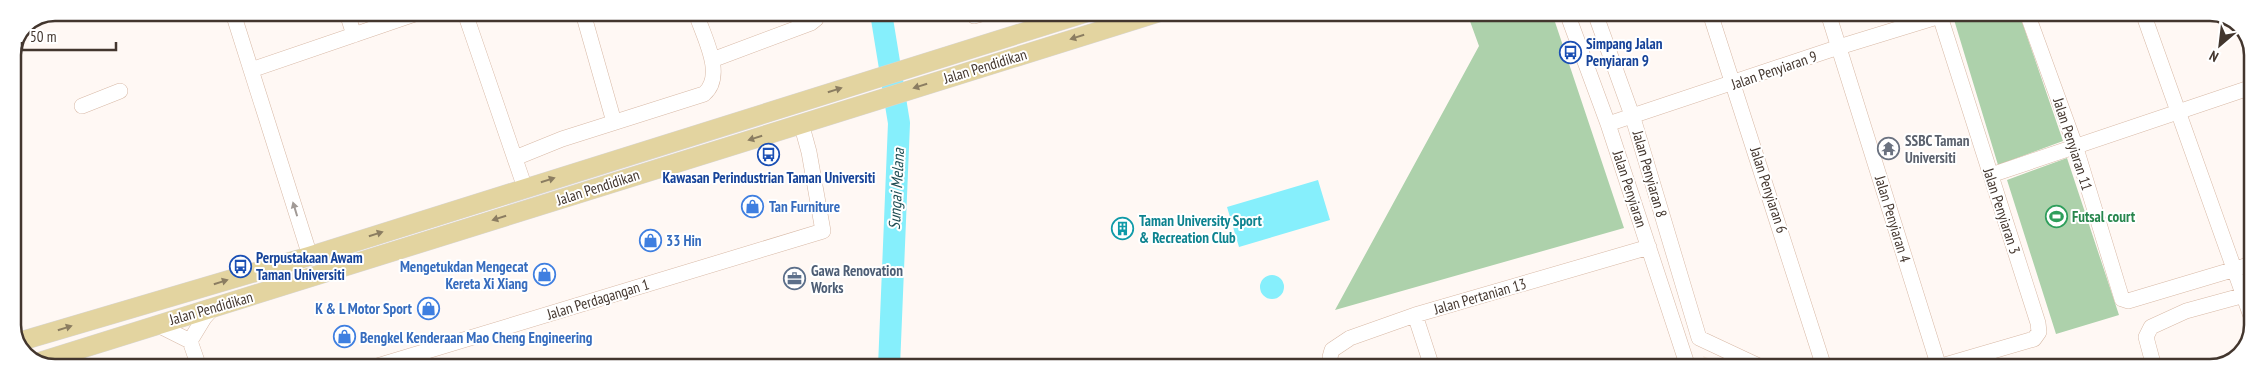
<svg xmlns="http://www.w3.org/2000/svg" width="2265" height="380" font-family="'PT Sans Narrow',sans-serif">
<rect width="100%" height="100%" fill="#fff8f4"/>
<path fill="#fcece0" d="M1703,356L1729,367H1707Z"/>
<path fill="#add1ab" d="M1467,13H1552L1624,228L1335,310L1479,46Z
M1952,13H2019L2063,141L1998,165Z
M2067,158L2119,315L2056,334L2007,180Z"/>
<path fill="#86effc" d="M1318,180L1330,220L1239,247L1227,207Z
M1260 287a12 12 0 1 1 24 0a12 12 0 1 1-24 0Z"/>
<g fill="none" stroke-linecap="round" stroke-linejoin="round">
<path stroke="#86effc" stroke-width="22" d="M881,13L899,123L889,367"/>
<defs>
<path id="minor" d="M233,13L310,256
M347,13L354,35
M465,13L525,188
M583,13L614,122
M1567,13L1608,124L1688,367
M1595,13L1633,118L1699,338L1761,367
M1710,13L1824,367
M1828,13L1939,367
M2027,13L2075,145L2122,299L2128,301L2252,264
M2143,13L2252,319
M974,16L985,13
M712,60L811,23L816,19L818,13
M251,70L418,13
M82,106L120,91
M1608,124L1839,47L1940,16
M515,158L562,139L704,94C726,75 703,36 696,13
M1991,175L2252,87
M1415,315L1432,367
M156,324L190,341L199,367
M190,341L204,318L213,308
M374,367L823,231L809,152L801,123
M1332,367L1330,357L1332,350L1350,338L1415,315L1649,247
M1938,367L2034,339L2039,332L2038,323L1939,13
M2154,367L2146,337L2151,327L2186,311L2252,293"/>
<path id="major" d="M18,342L310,256L1085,13
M39,362L1157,13"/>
</defs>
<use href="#minor" stroke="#d8b9a6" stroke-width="16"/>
<use href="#major" stroke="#d9d7d5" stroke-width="20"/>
<use href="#minor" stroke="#fff" stroke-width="15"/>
<use href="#major" stroke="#e3d4a0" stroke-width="19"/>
</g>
<defs><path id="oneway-solid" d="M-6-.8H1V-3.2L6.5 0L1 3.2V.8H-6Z" transform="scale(1.25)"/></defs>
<g fill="#8b7d61">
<use href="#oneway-solid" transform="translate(1077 37) rotate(163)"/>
<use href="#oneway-solid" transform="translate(920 86) rotate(163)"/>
<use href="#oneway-solid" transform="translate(835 90) rotate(-17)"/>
<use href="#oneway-solid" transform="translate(755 138) rotate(163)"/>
<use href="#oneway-solid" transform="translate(548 180) rotate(-18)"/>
<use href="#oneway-solid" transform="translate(499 218) rotate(162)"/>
<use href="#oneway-solid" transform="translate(376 234) rotate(-18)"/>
<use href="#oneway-solid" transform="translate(221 282) rotate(-17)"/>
<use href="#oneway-solid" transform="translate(65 328) rotate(-17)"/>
</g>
<use fill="#a19a96" href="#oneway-solid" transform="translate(295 209) rotate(-107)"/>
<defs>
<symbol id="bus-ring" viewBox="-11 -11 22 22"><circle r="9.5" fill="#fff" stroke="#1a4fb4" stroke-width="1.5"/><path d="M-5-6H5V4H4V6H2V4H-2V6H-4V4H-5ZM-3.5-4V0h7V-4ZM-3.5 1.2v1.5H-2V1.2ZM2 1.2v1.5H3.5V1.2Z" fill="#1a4fb4"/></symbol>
<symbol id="temple-ring" viewBox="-11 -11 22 22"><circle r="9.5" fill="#fff" stroke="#6b7280" stroke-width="1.5"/><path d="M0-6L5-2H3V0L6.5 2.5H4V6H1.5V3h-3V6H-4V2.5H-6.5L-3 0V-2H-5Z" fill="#6b7280"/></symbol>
<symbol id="shop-ring" viewBox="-11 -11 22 22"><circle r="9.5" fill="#fff" stroke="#3f7fe0" stroke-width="1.5"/><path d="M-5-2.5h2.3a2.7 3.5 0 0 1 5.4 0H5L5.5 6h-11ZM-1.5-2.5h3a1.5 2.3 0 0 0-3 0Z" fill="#3f7fe0"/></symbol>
<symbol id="stadium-ring" viewBox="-11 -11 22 22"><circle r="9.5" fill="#fff" stroke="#2e9e5b" stroke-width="1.5"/><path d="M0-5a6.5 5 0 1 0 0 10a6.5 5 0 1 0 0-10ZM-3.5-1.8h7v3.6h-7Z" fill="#2e9e5b"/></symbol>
<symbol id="building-ring" viewBox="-11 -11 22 22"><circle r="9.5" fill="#fff" stroke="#0f9aa8" stroke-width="1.5"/><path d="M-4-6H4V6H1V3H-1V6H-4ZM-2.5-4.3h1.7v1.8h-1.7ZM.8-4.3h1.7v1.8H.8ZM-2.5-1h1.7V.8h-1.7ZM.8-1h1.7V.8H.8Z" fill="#0f9aa8"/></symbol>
<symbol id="office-ring" viewBox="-11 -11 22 22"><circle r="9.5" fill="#fff" stroke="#5c6f8a" stroke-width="1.5"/><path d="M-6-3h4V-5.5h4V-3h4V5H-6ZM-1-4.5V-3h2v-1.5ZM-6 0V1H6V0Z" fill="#5c6f8a"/></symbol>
</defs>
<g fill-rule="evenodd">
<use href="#bus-ring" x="1558" y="40" width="25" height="25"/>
<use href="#temple-ring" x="1876" y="136" width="25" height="25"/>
<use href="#bus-ring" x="756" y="142" width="25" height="25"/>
<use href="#shop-ring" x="740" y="194" width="25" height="25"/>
<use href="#stadium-ring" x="2044" y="204" width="25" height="25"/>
<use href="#building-ring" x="1110" y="216" width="25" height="25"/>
<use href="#shop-ring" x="638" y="228" width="25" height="25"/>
<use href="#bus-ring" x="228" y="254" width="25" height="25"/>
<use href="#shop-ring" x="532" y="262" width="25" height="25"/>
<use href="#office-ring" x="782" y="266" width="25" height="25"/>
<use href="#shop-ring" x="416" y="296" width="25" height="25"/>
<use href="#shop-ring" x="332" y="324" width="25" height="25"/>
</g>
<g text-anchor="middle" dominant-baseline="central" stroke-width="4" stroke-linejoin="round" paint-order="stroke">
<g font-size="15" font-weight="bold" fill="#164399" stroke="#fff" text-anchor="start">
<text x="1586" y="43">Simpang Jalan<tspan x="1586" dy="17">Penyiaran 9</tspan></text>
<text x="769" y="177" text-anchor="middle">Kawasan Perindustrian Taman Universiti</text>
<text x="256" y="257">Perpustakaan Awam<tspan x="256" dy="17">Taman Universiti</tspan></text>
</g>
<g font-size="15" fill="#43362e" stroke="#fff">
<text transform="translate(985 66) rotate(-17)">Jalan Pendidikan</text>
<text transform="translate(1774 70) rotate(-19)">Jalan Penyiaran 9</text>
<text transform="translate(2073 144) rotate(72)">Jalan Penyiaran 11</text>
<text transform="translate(1650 174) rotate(74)">Jalan Penyiaran 8</text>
<text transform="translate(598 187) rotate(-18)">Jalan Pendidikan</text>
<text transform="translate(1630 189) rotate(72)">Jalan Penyiaran</text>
<text transform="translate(1769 190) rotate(72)">Jalan Penyiaran 6</text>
<text transform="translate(2002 211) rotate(72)">Jalan Penyiaran 3</text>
<text transform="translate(1893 219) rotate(73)">Jalan Penyiaran 4</text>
<text transform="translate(1480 296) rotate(-16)">Jalan Pertanian 13</text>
<text transform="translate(598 299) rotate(-17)">Jalan Perdagangan 1</text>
<text transform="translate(211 308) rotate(-16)">Jalan Pendidikan</text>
</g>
<g font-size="15" font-weight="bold" fill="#5b616d" stroke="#fff" text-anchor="start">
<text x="1905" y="140">SSBC Taman<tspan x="1905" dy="17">Universiti</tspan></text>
</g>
<g font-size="15" font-weight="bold" fill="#366cbe" stroke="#fff" text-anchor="start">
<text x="769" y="206">Tan Furniture</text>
<text x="666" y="240">33 Hin</text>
<text x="528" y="266" text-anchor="end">Mengetukdan Mengecat<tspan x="528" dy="17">Kereta Xi Xiang</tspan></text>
<text x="412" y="308" text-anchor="end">K &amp; L Motor Sport</text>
<text x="360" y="337">Bengkel Kenderaan Mao Cheng Engineering</text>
</g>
<g font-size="15" font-weight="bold" fill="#27864d" stroke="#fff" text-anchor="start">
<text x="2072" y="216">Futsal court</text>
</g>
<g font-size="15" font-weight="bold" fill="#0d838f" stroke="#fff" text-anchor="start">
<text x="1139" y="220">Taman University Sport<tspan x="1139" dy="17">&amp; Recreation Club</tspan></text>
</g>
<g font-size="15" font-weight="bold" fill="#4e5e75" stroke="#fff" text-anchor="start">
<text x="811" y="270">Gawa Renovation<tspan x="811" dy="17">Works</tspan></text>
</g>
<g font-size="16" font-style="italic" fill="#1e4d53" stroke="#fff">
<text transform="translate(896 189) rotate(-87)">Sungai Melana</text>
</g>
</g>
<path d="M0 0H2265V380H0ZM55 21H2210A34 34 0 0 1 2244 55V325A34 34 0 0 1 2210 359H55A34 34 0 0 1 21 325V55A34 34 0 0 1 55 21Z" fill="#fff" fill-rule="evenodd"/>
<path fill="none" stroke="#43362e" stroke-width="2.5" d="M55 21H2210A34 34 0 0 1 2244 55V325A34 34 0 0 1 2210 359H55A34 34 0 0 1 21 325V55A34 34 0 0 1 55 21Z"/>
<g transform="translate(2220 45) rotate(208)" stroke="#ffffff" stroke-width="4" paint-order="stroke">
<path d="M0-4L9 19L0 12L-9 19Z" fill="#43362e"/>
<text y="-8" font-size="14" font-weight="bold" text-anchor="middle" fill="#43362e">N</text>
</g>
<path d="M22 42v8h94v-8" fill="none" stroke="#43362e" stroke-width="2.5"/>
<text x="30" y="42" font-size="15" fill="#43362e" stroke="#ffffff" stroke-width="4" paint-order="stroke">50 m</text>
</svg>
